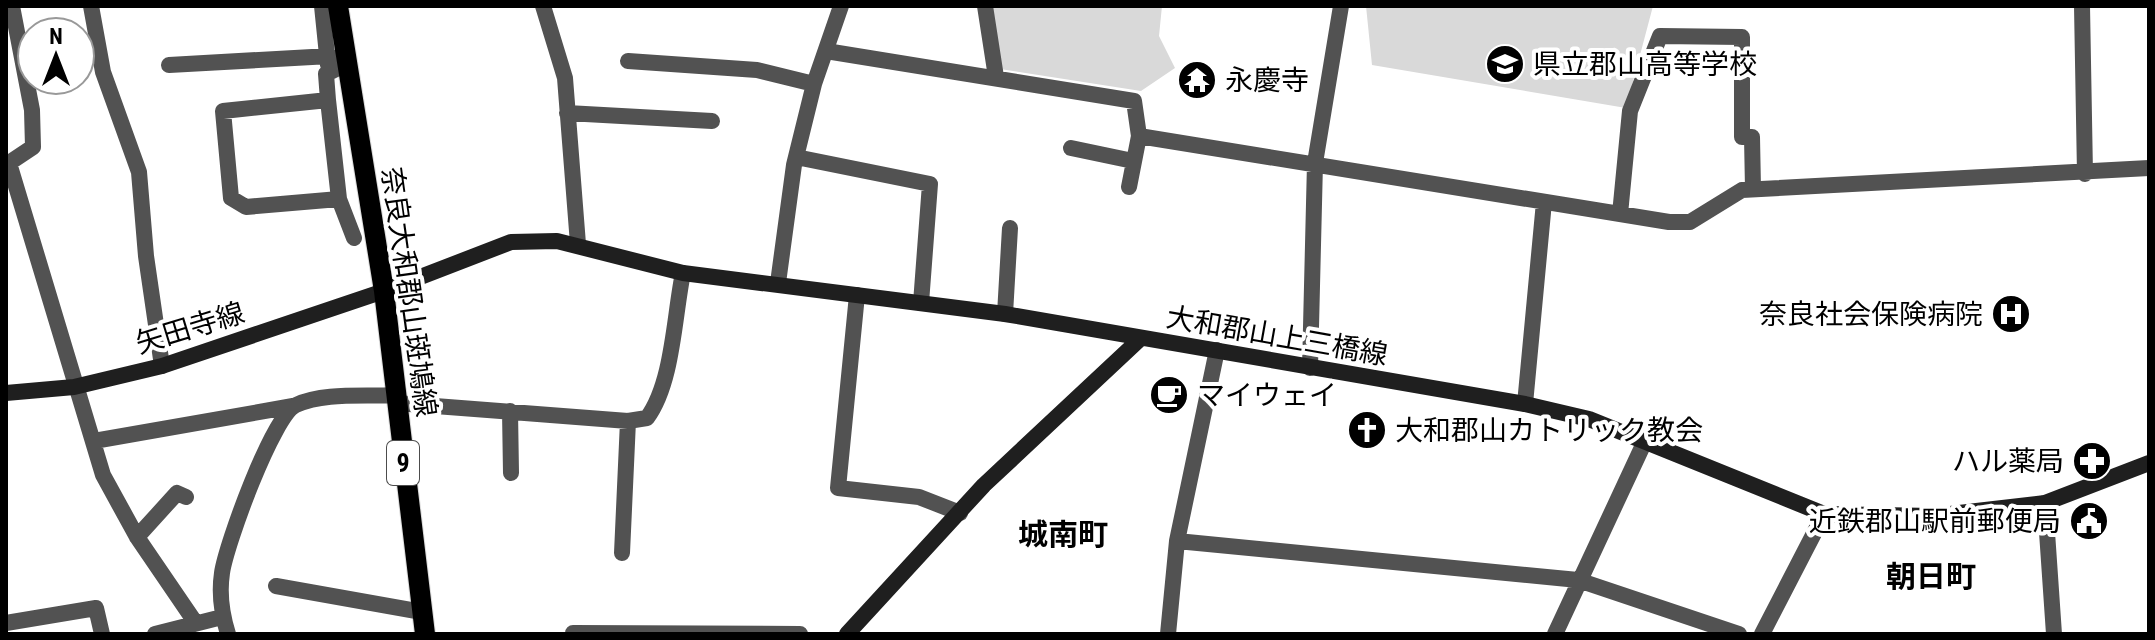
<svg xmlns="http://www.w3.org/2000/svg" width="2155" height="640" font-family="'Roboto Condensed','Noto Sans JP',sans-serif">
<rect width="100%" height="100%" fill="#fff"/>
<path fill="#d9d9d9" d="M990,6H1162L1159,36L1175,68L1141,91L1000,69Z
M1366,6H1653L1626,108L1372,65Z"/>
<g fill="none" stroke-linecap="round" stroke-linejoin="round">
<defs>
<path id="primary" d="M338,6L384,291L425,634"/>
</defs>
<use href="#primary" stroke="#dbdbdb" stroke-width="22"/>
<path stroke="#525252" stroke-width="16" d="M12,6L32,110L33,147L9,163L103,475L137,537L195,622
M91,6L103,72L139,172L146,256L162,366
M322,6L328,65
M543,6L565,78L578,244
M985,6L996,77
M2082,6L2085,174
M826,51L1134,101L1139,136L1669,222H1690L1742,190L2149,168
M628,61L757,70L814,84
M169,65L330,56
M328,100L339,199L246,207L231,198L223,111L328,100L326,74L346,64
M567,113L712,121
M1071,148L1133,161
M796,157L930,184L921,303
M1129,187L1139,136
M339,199L354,238
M1620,214L1630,111L1660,36L1742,37V137H1752L1753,189
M778,283L794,165L814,84L841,6
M857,295L838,488L919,497L960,513
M1005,314L1010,228
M1310,368L1315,163L1341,6
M396,403L628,421L647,418C673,383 674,316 683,273
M1525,404L1544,202
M510,411L511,473
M94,441L293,406
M2045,503L2054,634
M137,537L177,493L186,497
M1177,541L1578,580L1739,634
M622,553L628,421
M276,586L422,612
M6,623L96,608L102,634
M573,633L800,634
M155,634L222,617
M228,634C222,615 219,593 222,573C226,545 273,415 296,405C325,392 364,397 395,395
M1168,634L1177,541L1217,350
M1555,634L1645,441
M1762,634L1824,514"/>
<path stroke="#1f1f1f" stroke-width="16" d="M6,393L74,387L162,366L384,291L511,242L557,241L683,273L1005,314L1525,404L1589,419L1824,514L1933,516L2045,503L2149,463
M847,634L984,485L1140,339"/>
<use href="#primary" stroke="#000" stroke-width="20"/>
</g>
<defs>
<symbol id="school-disc" viewBox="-11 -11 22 22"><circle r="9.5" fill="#000" stroke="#fff"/><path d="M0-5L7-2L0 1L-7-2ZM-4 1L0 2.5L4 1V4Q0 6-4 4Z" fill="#fff"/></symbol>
<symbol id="temple-disc" viewBox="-11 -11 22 22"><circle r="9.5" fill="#000" stroke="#fff"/><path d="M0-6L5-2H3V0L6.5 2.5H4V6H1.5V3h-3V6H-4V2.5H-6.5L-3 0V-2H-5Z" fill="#fff"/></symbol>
<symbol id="hospital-disc" viewBox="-11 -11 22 22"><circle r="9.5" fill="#000" stroke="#fff"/><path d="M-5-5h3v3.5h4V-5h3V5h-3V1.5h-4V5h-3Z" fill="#fff"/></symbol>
<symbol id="cafe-disc" viewBox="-11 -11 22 22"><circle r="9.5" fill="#000" stroke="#fff"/><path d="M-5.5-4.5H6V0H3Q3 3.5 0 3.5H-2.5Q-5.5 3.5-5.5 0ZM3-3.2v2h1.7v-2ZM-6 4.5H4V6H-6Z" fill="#fff"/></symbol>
<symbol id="church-disc" viewBox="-11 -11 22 22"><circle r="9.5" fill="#000" stroke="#fff"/><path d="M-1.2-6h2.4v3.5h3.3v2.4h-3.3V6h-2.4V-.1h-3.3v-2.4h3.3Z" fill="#fff"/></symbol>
<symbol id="pharmacy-disc" viewBox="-11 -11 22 22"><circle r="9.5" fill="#000" stroke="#fff"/><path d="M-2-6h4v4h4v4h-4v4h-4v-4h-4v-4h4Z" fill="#fff"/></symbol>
<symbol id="civic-disc" viewBox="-11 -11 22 22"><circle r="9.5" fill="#000" stroke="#fff"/><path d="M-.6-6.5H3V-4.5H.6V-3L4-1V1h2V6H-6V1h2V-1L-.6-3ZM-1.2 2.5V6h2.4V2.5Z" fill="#fff"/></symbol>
</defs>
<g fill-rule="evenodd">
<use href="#school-disc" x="1483" y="42" width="44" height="44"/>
<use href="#temple-disc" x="1175" y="58" width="44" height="44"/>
<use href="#hospital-disc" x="1989" y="292" width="44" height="44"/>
<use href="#cafe-disc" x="1147" y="373" width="44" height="44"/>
<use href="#church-disc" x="1345" y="408" width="44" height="44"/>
<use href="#pharmacy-disc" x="2070" y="439" width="44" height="44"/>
<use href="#civic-disc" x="2067" y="499" width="44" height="44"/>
</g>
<g text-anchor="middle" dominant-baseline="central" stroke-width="8" stroke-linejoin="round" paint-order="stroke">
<rect fill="#fff" stroke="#4c4c4c" stroke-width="2" x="387" y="441" width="32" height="44" rx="6"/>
<g font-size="26" font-weight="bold" fill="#000">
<text x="403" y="463">9</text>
</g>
<g font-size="28" fill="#000" stroke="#fff" text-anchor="start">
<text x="1533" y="64">県立郡山高等学校</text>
<text x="1225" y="80">永慶寺</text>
<text x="1983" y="314" text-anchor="end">奈良社会保険病院</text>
<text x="1197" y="395">マイウェイ</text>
<text x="1395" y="430">大和郡山カトリック教会</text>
<text x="2064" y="461" text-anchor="end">ハル薬局</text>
<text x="2061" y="521" text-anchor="end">近鉄郡山駅前郵便局</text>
</g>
<g font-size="28" fill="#000" stroke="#fff">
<text transform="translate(409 292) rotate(82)">奈良大和郡山斑鳩線</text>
<text transform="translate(190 328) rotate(-17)">矢田寺線</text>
<text transform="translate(1277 336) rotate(10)">大和郡山上三橋線</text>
</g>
<g font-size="30" font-weight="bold" fill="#000" stroke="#fff">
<text x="1063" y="534">城南町</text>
<text x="1931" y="576">朝日町</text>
</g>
</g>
<rect width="2155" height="640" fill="none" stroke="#000000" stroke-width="16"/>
<g transform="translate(56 56)"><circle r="38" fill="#ffffff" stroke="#999999" stroke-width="2"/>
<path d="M0-6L14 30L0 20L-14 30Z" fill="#000000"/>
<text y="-12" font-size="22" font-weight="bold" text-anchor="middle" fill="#000000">N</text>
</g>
</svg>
